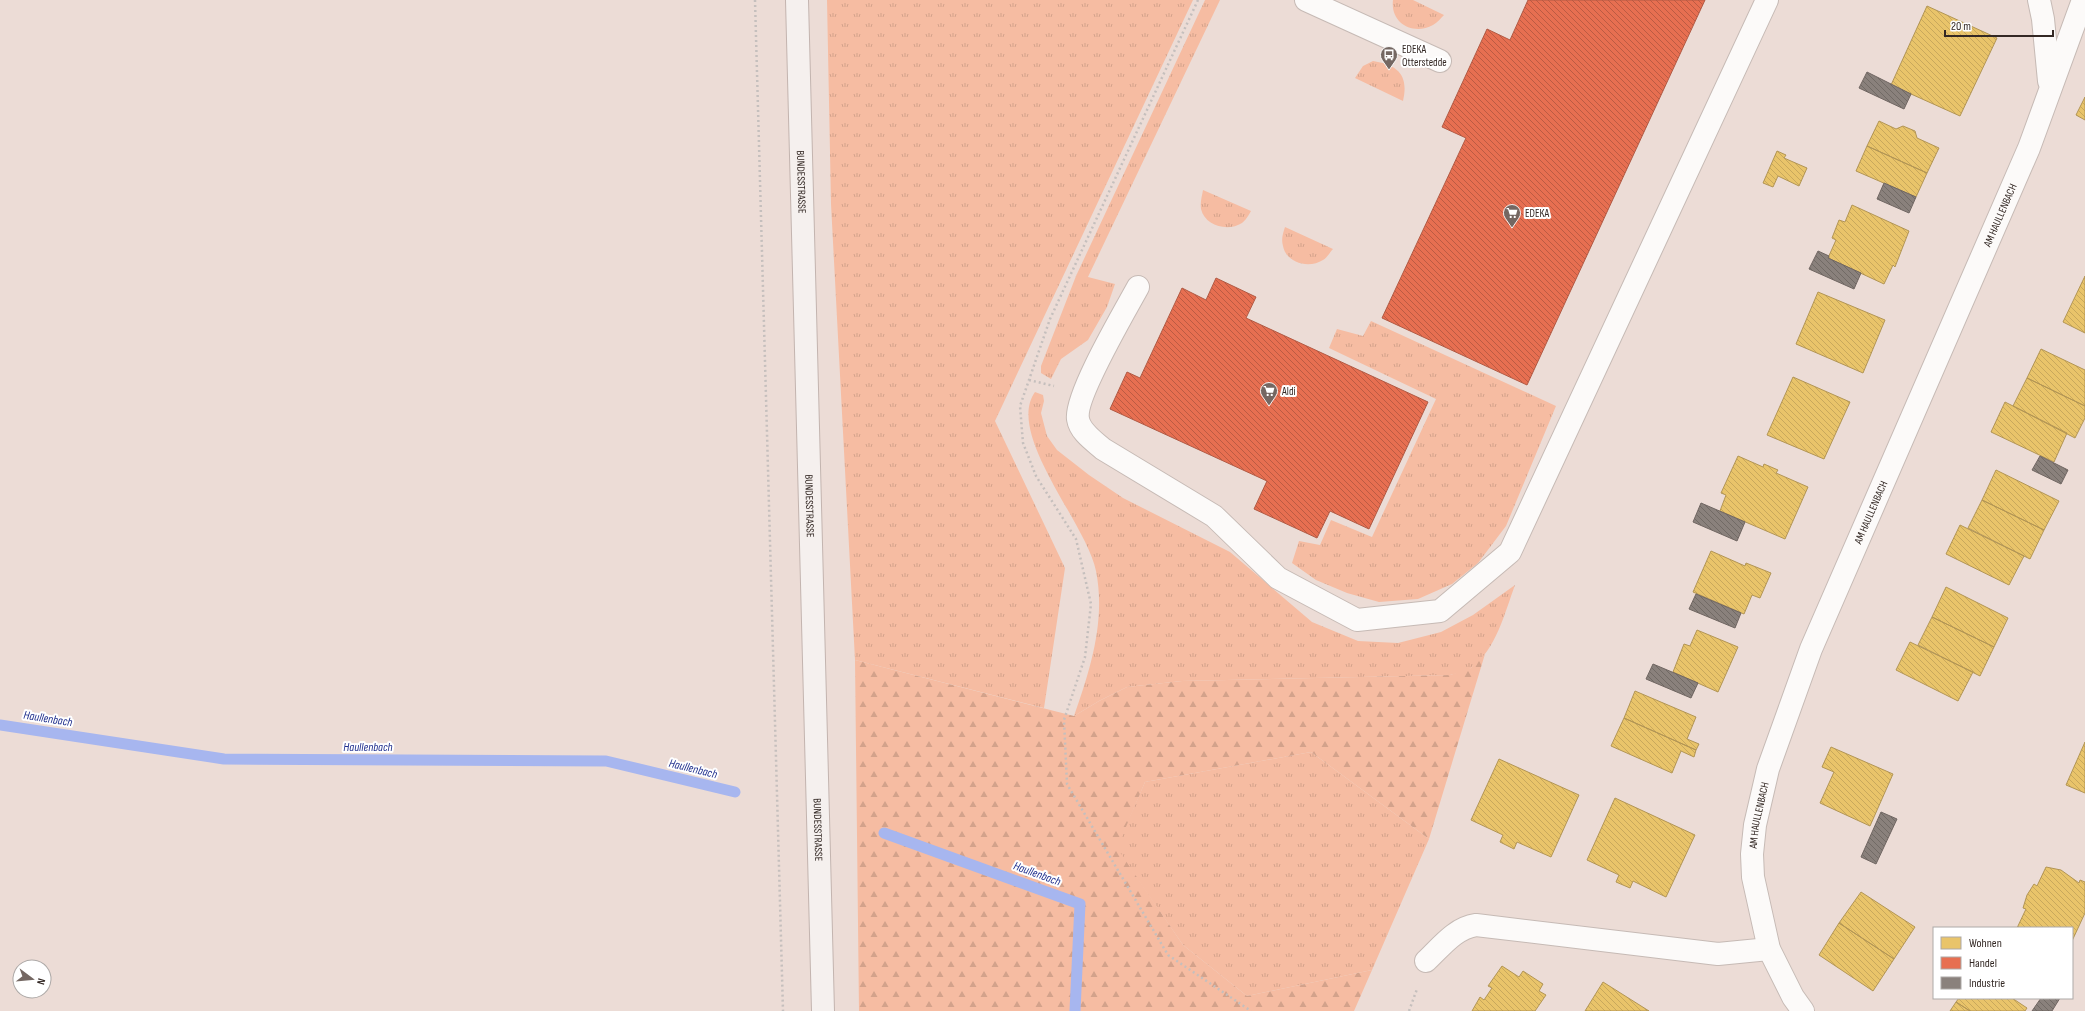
<svg xmlns="http://www.w3.org/2000/svg" width="2085" height="1011" font-family="'Sofia Sans Condensed',sans-serif">
<defs>
<pattern id="grass-tufts" width="24" height="20" patternUnits="userSpaceOnUse"><rect width="24" height="20" fill="#f6bca2"/><path d="M3 7l-1-3M5 7V3M7 7l1-3M15 17l-1-3M17 17v-4M19 17l1-3" fill="none" stroke="#d3a28b"/></pattern>
<pattern id="forest-firs" width="22" height="20" patternUnits="userSpaceOnUse"><rect width="22" height="20" fill="#f6bca2"/><path d="M5 1l3.5 6h-7zM16 11l3.5 6h-7z" fill="#d3a28b"/></pattern>
<pattern id="homes-back-hatch" width="6" height="6" patternUnits="userSpaceOnUse"><rect width="6" height="6" fill="#e9c46a"/><path d="M-1 5l2 2M0 0l6 6M5-1l2 2" fill="none" stroke="#c8a85c"/></pattern>
<pattern id="shops-back-hatch" width="6" height="6" patternUnits="userSpaceOnUse"><rect width="6" height="6" fill="#e76f51"/><path d="M-1 5l2 2M0 0l6 6M5-1l2 2" fill="none" stroke="#bc5b43"/></pattern>
<pattern id="industry-back-hatch" width="6" height="6" patternUnits="userSpaceOnUse"><rect width="6" height="6" fill="#8a817c"/><path d="M-1 5l2 2M0 0l6 6M5-1l2 2" fill="none" stroke="#716a65"/></pattern>
</defs>
<rect width="100%" height="100%" fill="#ecdcd6"/>
<path fill="url(#grass-tufts)" d="M827,0H1193L995,421L1065,568L1044,708L855,660L831,204Z
M1205,0H1220L1088,277L1115,284L1107,307L1088,340L1061,359L1051,379L1041,373V366L1076,276Z
M1393,0H1413L1444,15C1441,18 1437,23 1433,25C1413,36 1390,23 1393,0Z
M1373,61C1398,65 1409,75 1403,101L1355,78L1363,66Z
M1203,190L1251,211C1249,215 1245,221 1242,223C1228,232 1205,226 1201,209C1200,202 1202,196 1203,190Z
M1285,227L1333,249C1330,252 1327,258 1323,260C1309,269 1286,263 1283,246C1281,239 1283,233 1285,227Z
M1371,321L1556,406L1506,526L1478,563L1452,584L1418,599L1379,602L1347,593L1316,580L1292,563L1299,541L1320,545L1331,520L1372,537L1436,399L1329,348L1337,329L1363,336Z
M1035,392L1043,395L1044,401L1041,413L1047,436L1057,450L1089,475L1123,498L1230,552L1312,622L1358,641L1398,643L1441,632L1473,615L1515,585C1505,612 1496,650 1471,668C1466,672 1457,673 1450,675L1182,681L1127,687L1099,701L1074,716C1090,670 1106,621 1096,571C1087,524 1005,434 1035,392Z
M1311,752L1429,839L1372,970L1247,996L1183,945L1116,848L1145,782Z"/>
<path fill="url(#forest-firs)" d="M1485,654L1429,839L1311,752L1145,782L1117,848L1183,945L1247,996L1372,970L1354,1011H859L855,660L1074,716L1099,701L1127,687L1182,681L1450,675L1471,668Z"/>
<path fill="url(#homes-back-hatch)" stroke="#b29555" d="M1927,6L1997,38L1960,116L1891,85Z
M2085,97V120L2076,115Z
M1879,121L1896,129L1903,126L1915,131L1917,138L1939,148L1927,173L1867,146Z
M1867,146L1927,173L1916,197L1856,171Z
M1777,151L1786,155L1784,158L1807,168L1799,186L1778,176L1773,187L1763,183Z
M1852,205L1909,231L1895,267L1893,265L1884,284L1828,258L1836,240L1832,238L1839,220L1845,222Z
M2085,276V333L2063,322Z
M1818,292L1885,320L1863,373L1796,344Z
M2041,349L2085,370V406L2027,378Z
M1793,377L1850,402L1824,459L1767,435Z
M2027,378L2085,406V418L2075,438L2013,406Z
M2005,402L2067,433L2054,462L1991,432Z
M1738,456L1763,467L1764,464L1778,470L1776,473L1808,487L1785,539L1720,511L1726,495L1721,493Z
M1996,470L2059,501L2044,530L1982,500Z
M1982,500L2044,530L2030,559L1968,528Z
M1960,525L2024,556L2009,585L1946,554Z
M1711,551L1745,566L1746,563L1771,573L1760,598L1752,595L1744,614L1693,592Z
M1946,587L2008,618L1994,647L1932,617Z
M1932,617L1994,647L1980,676L1918,645Z
M1697,630L1738,647L1718,692L1673,672L1684,644L1690,646Z
M1910,642L1973,672L1958,701L1896,670Z
M1635,691L1696,717L1687,739L1699,744L1696,750L1624,718Z
M1624,718L1696,750L1694,757L1681,751L1672,773L1611,746Z
M2085,742V793L2066,785Z
M1831,747L1893,774L1870,826L1820,803L1834,772L1822,767Z
M1499,759L1579,795L1551,857L1517,842L1514,849L1500,842L1503,835L1471,820Z
M1615,798L1695,835L1666,897L1633,881L1630,888L1616,882L1619,875L1587,860Z
M2046,867L2061,870L2079,883L2080,880L2085,882V913L2072,941V928H2017L2026,909L2023,908L2027,895L2034,884L2037,886Z
M1861,892L1915,927L1894,959L1839,923Z
M1839,923L1894,959L1873,991L1819,955Z
M1502,966L1519,977L1523,971L1543,984L1539,991L1546,995L1535,1011H1472L1480,997L1484,1000L1492,988L1488,986Z
M1603,982L1649,1011H1585Z
M1959,998H2012L2027,1008L2025,1011H1970L1956,1002Z
M1956,1002L1970,1011H1950Z"/>
<path fill="url(#shops-back-hatch)" stroke="#b15a44" d="M1528,0H1705L1527,385L1382,318L1466,138L1442,127L1487,29L1510,40Z
M1216,278L1256,297L1246,318L1428,402L1369,529L1330,511L1317,538L1254,509L1267,481L1110,409L1127,372L1140,378L1182,288L1206,300Z"/>
<path fill="url(#industry-back-hatch)" stroke="#706662" d="M1867,72L1911,94L1904,109L1859,88Z
M1884,183L1916,197L1909,213L1877,199Z
M1818,251L1829,256L1828,258L1861,273L1854,289L1809,269Z
M2040,456L2068,470L2061,484L2032,470Z
M1701,503L1745,522L1737,541L1693,522Z
M1696,594L1741,613L1735,628L1689,609Z
M1653,664L1698,683L1691,698L1646,679Z
M1881,812L1897,819L1876,864L1861,857Z
M2041,998H2060L2052,1011H2032Z"/>
<g fill="none" stroke-linecap="round" stroke-linejoin="round">
<path stroke="#a7b6ef" stroke-width="11" d="M0,725L224,759L606,761L735,792
M884,833L1080,904L1075,1011"/>
<defs>
<g id="minor">
<path d="M1306,0L1440,61"/>
<path d="M2039,0L2043,19L2049,81"/>
<path d="M1138,287C1125,311 1074,397 1078,419C1080,432 1094,441 1103,449L1214,516L1278,578L1357,620L1440,611L1510,552L1767,0"/>
<path d="M1426,961C1441,947 1455,928 1476,925L1718,954L1769,949"/>
<path id="s1" d="M1803,1011L1793,997L1769,949L1753,877L1752,854L1755,825L1768,769L1811,649L2029,148L2083,0"/>
</g>
<g id="major">
<path id="s2" d="M797,0L823,1011"/>
</g>
</defs>
<use href="#minor" stroke="#c6bab5" stroke-width="24"/>
<use href="#major" stroke="#c3b4af" stroke-width="24"/>
<path stroke="#c5bfbd" stroke-width="2.5" stroke-dasharray="2 3" stroke-linecap="butt" d="M755,0L783,1011
M1198,0L1050,319L1020,406L1023,443L1036,476L1076,539L1091,604L1085,657L1064,720L1067,784L1168,955L1251,1011
M1029,380L1054,386
M1409,1011L1417,989"/>
<use href="#minor" stroke="#fcfaf9" stroke-width="22"/>
<use href="#major" stroke="#f5f0ee" stroke-width="22"/>
</g>
<defs>
<symbol id="bus-pin" viewBox="-11 -11 22 30"><path d="M0 17L-7.5 6A9.5 9.5 0 1 1 7.5 6Z" fill="#746762" stroke="#fff"/><path d="M-5-6H5V4H4V6H2V4H-2V6H-4V4H-5ZM-3.5-4V0h7V-4ZM-3.5 1.2v1.5H-2V1.2ZM2 1.2v1.5H3.5V1.2Z" fill="#fff"/></symbol>
<symbol id="supermarket-pin" viewBox="-11 -11 22 30"><path d="M0 17L-7.5 6A9.5 9.5 0 1 1 7.5 6Z" fill="#746762" stroke="#fff"/><path d="M-6-5.5h2.5l.6 2H6L4.5 2H-2.5L-4.4-4H-6ZM-1.5 3.2a1.3 1.3 0 1 0 .1 0ZM3 3.2a1.3 1.3 0 1 0 .1 0Z" fill="#fff"/></symbol>
</defs>
<g fill-rule="evenodd">
<use href="#bus-pin" x="1379" y="45" width="20" height="27"/>
<use href="#supermarket-pin" x="1502" y="203" width="20" height="27"/>
<use href="#supermarket-pin" x="1259" y="381" width="20" height="27"/>
</g>
<g text-anchor="middle" dominant-baseline="central" stroke-width="4" stroke-linejoin="round" paint-order="stroke">
<g font-size="11" fill="#332824" stroke="#fff" text-anchor="start">
<text x="1402" y="49">EDEKA<tspan x="1402" dy="13">Otterstedde</tspan></text>
<text x="1525" y="213">EDEKA</text>
<text x="1282" y="391">Aldi</text>
</g>
<g font-size="11" fill="#332824" stroke="#fff">
<text stroke="none"><textPath href="#s2" startOffset="182">BUNDESSTRASSE</textPath></text>
<text stroke="none"><textPath href="#s1" startOffset="855">AM HAULLENBACH</textPath></text>
<text stroke="none"><textPath href="#s2" startOffset="506">BUNDESSTRASSE</textPath></text>
<text stroke="none"><textPath href="#s1" startOffset="531">AM HAULLENBACH</textPath></text>
<text stroke="none"><textPath href="#s1" startOffset="207">AM HAULLENBACH</textPath></text>
<text stroke="none"><textPath href="#s2" startOffset="830">BUNDESSTRASSE</textPath></text>
</g>
<g font-size="12" font-style="italic" fill="#1f2e8d" stroke="#fff">
<text transform="translate(48 719) rotate(9)">Haullenbach</text>
<text x="368" y="747">Haullenbach</text>
<text transform="translate(693 769) rotate(14)">Haullenbach</text>
<text transform="translate(1037 874) rotate(20)">Haullenbach</text>
</g>
</g>
<rect x="1933" y="927" width="140" height="72" fill="#ffffff" stroke="#ada9a7"/>
<rect x="1941" y="937" width="20" height="12" fill="#e9c46a" stroke="#ada9a7"/>
<text x="1969" y="947" font-size="12" fill="#332824">Wohnen</text>
<rect x="1941" y="957" width="20" height="12" fill="#e76f51" stroke="#ada9a7"/>
<text x="1969" y="967" font-size="12" fill="#332824">Handel</text>
<rect x="1941" y="977" width="20" height="12" fill="#8a817c" stroke="#ada9a7"/>
<text x="1969" y="987" font-size="12" fill="#332824">Industrie</text>
<g transform="translate(32 979) rotate(106)"><circle r="19" fill="#ffffff" stroke="#ada9a7"/>
<path d="M0-3L7 15L0 10L-7 15Z" fill="#746762"/>
<text y="-6" font-size="11" font-weight="bold" text-anchor="middle" fill="#332824">N</text>
</g>
<path d="M1945 30v6h108v-6" fill="none" stroke="#332824" stroke-width="2"/>
<text x="1951" y="30" font-size="12" fill="#332824" stroke="#ffffff" stroke-width="3" paint-order="stroke">20 m</text>
</svg>
